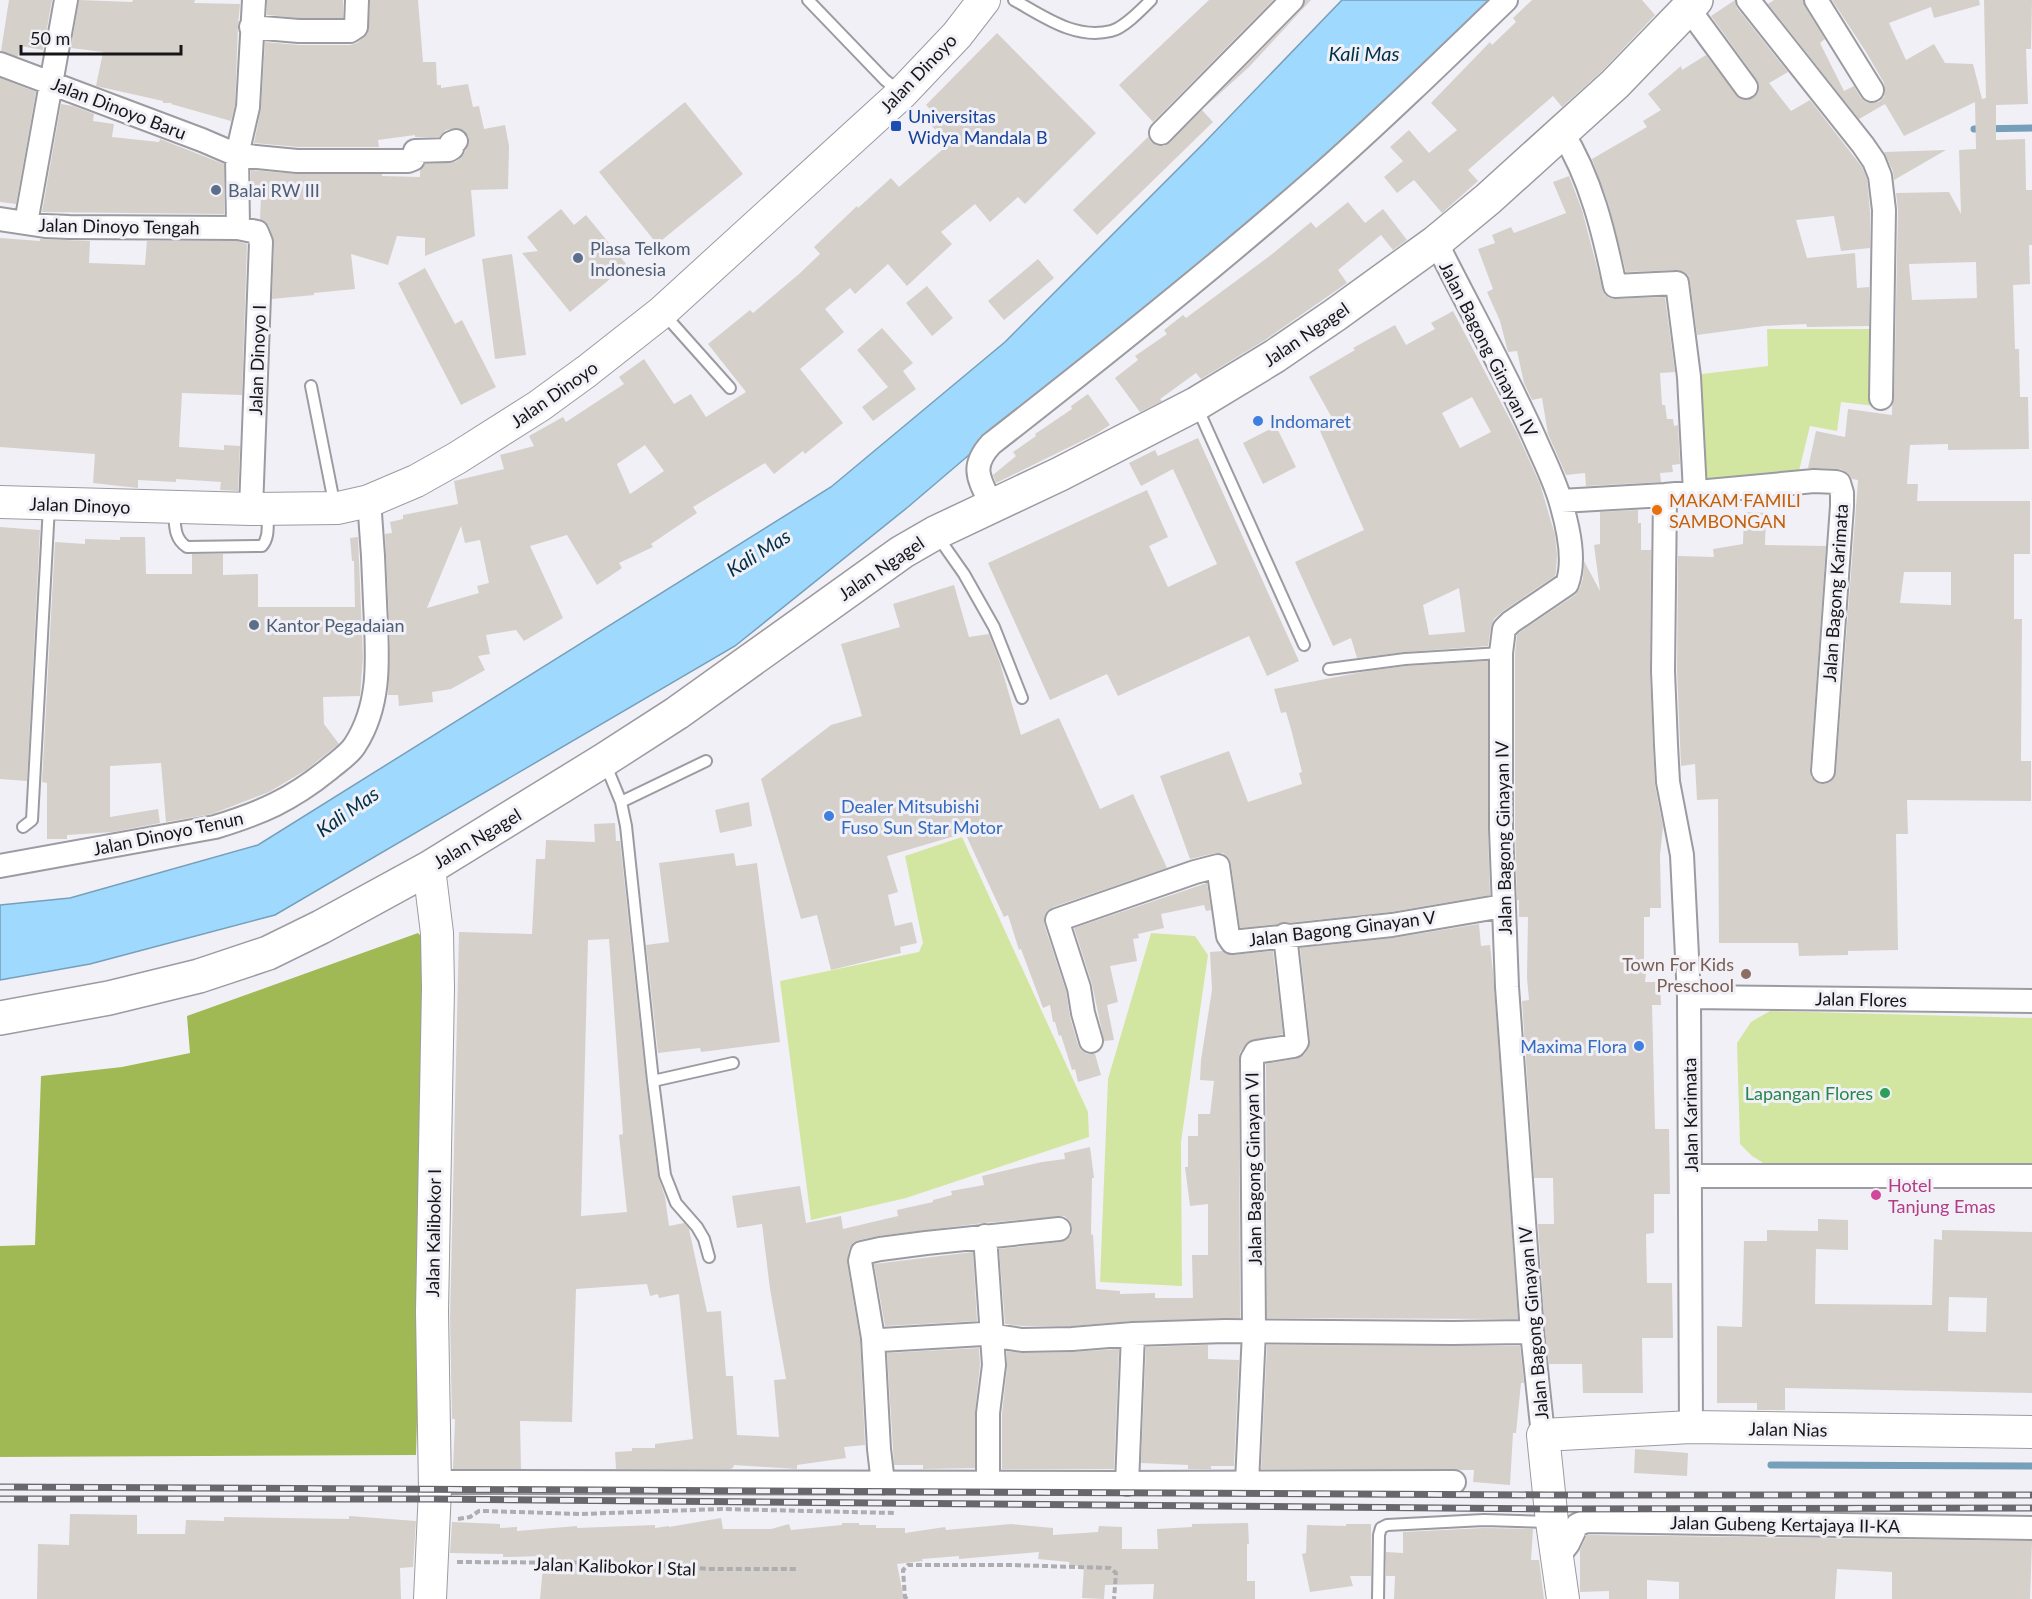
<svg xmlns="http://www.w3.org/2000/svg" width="2032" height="1599" font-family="Lato,sans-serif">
<rect width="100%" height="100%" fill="#f1f0f7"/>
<path fill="#d3e6a1" d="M1767,329H1876L1875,406L1841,402L1837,431L1810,426L1796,483L1701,485L1694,375L1768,366Z
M962,837L1088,1112L1089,1137L906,1198L811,1220L780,981L919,952L923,943L905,856Z
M1151,933L1195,936L1208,955L1181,1142L1182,1286L1100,1282L1108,1079Z
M1770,1011L2032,1018V1166L1770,1167L1752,1156L1740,1144L1737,1043L1751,1022Z"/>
<path fill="#a1b955" d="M418,933L431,947L416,1455L0,1457V1246L35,1245L41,1076L122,1067L190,1053L187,1016Z"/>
<path fill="#9fdafe" stroke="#769fb9" stroke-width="1.5" d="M1342,0H1491L1417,74L1129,330L1010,420L908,507L735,646L275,915L90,964L0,980V905L70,898L258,845L831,487L1005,342L1204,143Z"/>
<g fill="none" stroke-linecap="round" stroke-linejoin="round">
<path stroke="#769fb9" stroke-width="7" d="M1974,129L2032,128
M1771,1465L2032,1466"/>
</g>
<path fill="#d6d0cb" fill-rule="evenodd" d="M9,0H52L43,50L20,46L18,57L1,51Z
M79,0L132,2L133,0H195L194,3L240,4L238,26L235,105L231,121L171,104L172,103H163V101L96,86L103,52L71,48Z
M267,0H343V18H300L267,15Z
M370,0H418L423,62H436L437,85H441V88L468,84L473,107L479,106L484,129L505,125L509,146L508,189L471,190L475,236L425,256V238L397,236L388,265L351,254L355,289L314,293V295L272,299L274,242L269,226L260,219L261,197L251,196V170L297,174H382V176L420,177V171L425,164L456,162L464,154L469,143V137L465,131L457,128L446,130L439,137H415V135L378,140L379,147H298L254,143L261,108L265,42L299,45H350L357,43L368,33Z
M1209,0H1273L1153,122L1119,85Z
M1305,0H1311L1249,67L1205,107L1302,9Z
M1532,0H1642L1655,15L1602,71L1562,107L1553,96L1468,170L1478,181L1442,213L1414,180L1397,193L1384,177L1403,161L1390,147L1409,130L1429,153L1457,130L1431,103L1490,42L1492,45L1516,22L1513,18Z
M1735,0L1737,8L1788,72L1769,83L1791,111L1810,100L1862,167L1867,179L1870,211V248L1841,251L1834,216L1796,220L1807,258L1855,253L1857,288L1869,287V326L1807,327L1806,324L1764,326L1697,335L1690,281L1688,275L1682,271L1676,270L1626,272L1608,203L1592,159L1647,127L1643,121L1661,110L1648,94L1681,66L1682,70L1706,55L1736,95L1740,99L1747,100L1754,97L1758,93L1759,86L1757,80L1711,16Z
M1774,0H1803L1805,7L1825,39L1820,43L1844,91L1854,86L1861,98L1866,102L1872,103L1879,102L1884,97L1885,90L1884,83L1866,52L1832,0H1979L1980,5L1934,18L1931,7L1889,23L1906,60L1934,44L1945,63L1973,64L1982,99L1986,98L1984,0H2032L2031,49H2026L2028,104L1996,105V140L2025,139L2026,190H2032V245H2029L2030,284L2013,285L2015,349H2019L2020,397H2028L2029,449L1948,450V444L1910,445L1907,484H1918L1917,501H2030V554H2014V619H2022L2021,761H2031V801L1907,800L1908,834H1896L1898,950L1848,951V955L1799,956L1798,943H1719L1718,799L1697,800L1695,764L1681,766L1677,671L1678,556L1714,557L1713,549L1743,544L1744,512L1766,513L1765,545L1826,546L1810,770L1811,777L1816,782L1821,784L1828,783L1834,778L1836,772L1858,480L1852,479L1848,473L1840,469L1808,468L1816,431L1845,437L1848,409L1892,415V406L1894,398L1898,210L1896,193L1949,192L1961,214L1959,150L1976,149L1975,102L1904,136L1885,104L1859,119L1768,4ZM1976,262L1977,298L1912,300L1909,264ZM1904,572H1951V605L1900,603Z
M997,33L1096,133L1025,204L1018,197L990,222L975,204L941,232L952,244L907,286L888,264L855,294L850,288L825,309L844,332L800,369L843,423L805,454L803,451L774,474L765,463L693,507L697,513L651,544L653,547L619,563L622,568L597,585L567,535L530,546L563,618L524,641L516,630L486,635L490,654L478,656L485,670L451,689L432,692L433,702L399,706L398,695H388L390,638L385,534L392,533L390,522L403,519V515L458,504L454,481L504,469L500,455L534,446L529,436L563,417L566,422L624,384L619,377L644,359L674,404L691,394L706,417L746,392L708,344L750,310L753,313L799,274L820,254L814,247L857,206L858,208L891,178L899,187L949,144L928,122L935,114L926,105ZM645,445L664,471L630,494L617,464ZM461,526L465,543L480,540L489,583L477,586L479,593L427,608Z
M0,78L36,92L16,204L0,202Z
M685,102L743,174L657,244L599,172Z
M61,104L73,106L94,114L93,121L114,124L112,137L159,142L160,139L224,164V214L42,212Z
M1202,110L1213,122L1097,235L1073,210L1148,137L1151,142L1157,146H1165Z
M1946,150L1894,180L1893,171L1884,152Z
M1569,176L1582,210L1604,294L1609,298L1616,299L1665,297L1675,372L1660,373L1662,405H1665L1667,419H1673L1674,426L1678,425L1680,464L1672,465L1673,472L1660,473L1661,482L1586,486L1585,473L1566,475L1548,434L1542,398L1532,400L1524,383L1517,351L1508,352L1500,321L1487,292L1493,289L1478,249L1495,243L1492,235L1511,227L1514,233L1566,213L1553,182Z
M1348,202L1365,223L1383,209L1407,240L1393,250L1381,235L1338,270L1347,283L1265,340L1201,379L1196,373L1160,399L1162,401L1140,412L1115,378L1138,360L1135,356L1167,334L1164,330L1183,315L1186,318L1271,255L1311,222L1316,228Z
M561,209L574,225L586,215L627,265L570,312L522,253L538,251L527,237Z
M0,238L40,241V239L90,241L89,263L145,265L147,241H237L247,244L242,395L182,393L179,447L224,450V445L240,446L238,491L220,490L221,482L176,479V482L138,480V488L93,483L95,454L0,447Z
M512,254L526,355L495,359L482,259Z
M1038,259L1054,278L1004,320L988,301Z
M425,268L455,324L462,320L496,387L461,405L398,283Z
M927,286L953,318L932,336L906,303Z
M1453,311L1517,433L1540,484L1555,535L1557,555L1556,572L1555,576L1503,611L1494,619L1491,627L1488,646L1405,652L1357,658L1351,638L1333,646L1295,562L1364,530L1316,422L1331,416L1309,377L1355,350L1353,348L1395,325L1406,345L1435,329L1431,323ZM1472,397L1491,432L1460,448L1442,413ZM1459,588L1465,632L1429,635L1423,605Z
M882,328L913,363L903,371L916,389L873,421L862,407L888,387L857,350Z
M1088,394L1110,425L1096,434L996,483L993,475L1016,456L1013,452L1036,436L1035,434L1072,409L1071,406Z
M1276,426L1296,467L1263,484L1243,443Z
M1198,438L1299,661L1267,676L1249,636L1118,696L1107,674L1050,700L988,563L1147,490L1168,537L1149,546L1168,587L1217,564L1173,469L1141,486L1129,463L1155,450L1158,456Z
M1638,510V523H1641V550H1651L1650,672L1653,746L1655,785L1663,827L1660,855L1661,908H1650V917H1644V972H1646L1645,982H1660L1661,1005H1652L1655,1129H1669L1670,1194H1654V1233L1646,1234L1647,1283H1672L1673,1338H1642L1643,1393H1583L1582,1364H1549L1545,1331L1538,1224H1554L1553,1178H1534L1522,1001L1529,1000L1527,978L1528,917H1519V900H1517L1515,829V654L1517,635L1520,632L1575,595L1580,588L1583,578L1584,561L1600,591L1594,545L1600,544V512Z
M0,527L40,530L27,781L0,779Z
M120,537H145L146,574H192V554H223V575L258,574V607H355L354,561H352L350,538L358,537L363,657L360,696L323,697L324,724L339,744L306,770L269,792L212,814L166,822L161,763L110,766V817L158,809L160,823L113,832L67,835V839H47V783L42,782L55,542L85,544V539L120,540Z
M954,585L969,637L989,634L1000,663L1021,735L1059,718L1100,809L1133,794L1167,868L1053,907L1047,911L1044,917V924L1066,991L1070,1017L1078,1045L1081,1050L1087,1054H1095L1101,1075L1078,1082L1075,1069L1072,1070L1061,1035L1059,1036L1055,1022H1053L1050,1005L1043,1008L1021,949L1019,950L1008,915L1004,917L965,833L887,856L898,892L888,895L895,926L912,922L917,943L900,947L901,953L831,970L817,915L801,919L761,779L831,725L862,716L841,644L900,627L893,604Z
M1488,661V830L1490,895L1390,912L1240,928L1231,864L1229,858L1223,853H1215L1190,859L1160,776L1229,751L1248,802L1302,784L1299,773L1302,772L1291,729L1286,712L1281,713L1274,689L1362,672L1406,666Z
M749,802L752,826L720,833L715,810Z
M615,823L616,841H620L646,1082L658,1176L665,1197L669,1226L684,1223L689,1229L707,1312L721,1311L726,1376H733L737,1435L779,1437L774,1380L786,1379L770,1289L762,1224L737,1228L732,1196L800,1186L806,1223L841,1216L843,1229L898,1216L897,1210L933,1202V1200L952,1195L951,1191L984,1185L982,1176L1042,1162L1065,1159L1064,1153L1090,1147L1094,1178H1092L1091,1235L1093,1234L1096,1289L1120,1291V1294L1155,1293V1298H1193L1192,1255H1208V1204L1190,1206L1185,1167H1188V1136H1198V1114H1210L1214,1081L1200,1080L1201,1060L1212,990L1210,952L1223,951L1227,954L1233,955L1273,951L1283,1034L1249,1041L1240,1052L1239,1059L1240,1318L1132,1321L1071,1326H1023L1005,1324L999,1249L1060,1242L1066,1240L1071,1235L1072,1227L1070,1221L1064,1216L983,1223L878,1236L859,1240L853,1243L849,1249L847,1263L860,1340L865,1445L844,1447L846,1458L797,1465V1469L734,1465L733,1468L730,1469H616L615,1452L632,1451V1448H655V1444L693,1439L679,1294L659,1298L658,1294L650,1296L647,1284L576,1289L572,1422L520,1421L521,1469H453L455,1419H452L450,1318L459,932L532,934L536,859H545L546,840L595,842L594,824ZM609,939L623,1134L619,1135L627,1212L581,1216L588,940Z
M734,853L736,866L757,863L780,1042L701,1052L700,1048L658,1053L646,945L669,942L659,863Z
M1207,883L1211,910L1206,911L1204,905L1161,914L1164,928L1138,934L1139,938L1133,939L1137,961L1110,966L1118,1002L1107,1005L1114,1040L1104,1041L1092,984L1074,928Z
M1479,924L1481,946L1490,945L1493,972L1518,1319L1267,1318L1266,1064L1296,1059L1304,1055L1308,1049L1310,1040L1300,948L1393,938Z
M1818,1219L1848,1220V1250L1816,1249L1815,1304L1932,1305L1934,1239L1942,1240V1230L2032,1232V1393L1785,1388V1410H1757V1403H1717V1326L1742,1327L1744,1241H1767V1230L1818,1231ZM1949,1297L1987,1298L1986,1332L1948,1331Z
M973,1252L977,1321L885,1326L874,1264Z
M1208,1345V1359L1239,1360L1234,1466H1211V1469H1188V1465L1141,1463L1146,1347Z
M1267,1345L1520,1346L1524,1383H1521L1516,1433H1513L1510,1485L1473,1482L1474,1470L1261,1469Z
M979,1348L980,1365L975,1413V1468L923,1469V1465H894L887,1353Z
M1119,1349L1114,1469H1002V1414L1007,1367V1351L1022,1353L1072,1352Z
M1635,1449L1688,1453L1687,1476L1634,1473Z
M70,1514L137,1515V1534H185L186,1520L224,1521V1517L349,1519V1516L416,1521L413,1567L400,1568L401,1599H37L38,1544L69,1545Z
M721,1518L723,1529H771L789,1524L791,1530L842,1525V1523H859V1525H876V1528H905V1533L945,1527L946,1530L1011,1524L1053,1528V1535L1098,1532L1099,1526L1122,1527V1549H1158L1157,1529L1192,1527V1524L1248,1523L1249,1544H1247V1581H1255V1599H1153L1154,1584L1105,1585L1104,1599L1082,1598L1084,1565L1070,1566L1069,1562L1038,1559L1039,1552L959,1559V1556L922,1559L923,1561L897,1564L904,1599H540L544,1556L503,1557V1554L450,1553L452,1522L500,1524V1528L517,1527V1531L577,1526V1528L655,1525V1528L669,1526V1527Z
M1346,1524H1371V1576H1350L1353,1586L1310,1592L1302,1554L1306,1553L1307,1525L1346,1526Z
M1484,1528L1533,1529L1531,1560H1539L1544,1599H1394L1395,1576H1386V1552L1403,1553V1532Z
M1587,1535L2032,1541L2030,1599H1892V1572L1837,1569L1835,1599H1679V1582L1647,1580V1599H1609V1591L1580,1592V1550Z"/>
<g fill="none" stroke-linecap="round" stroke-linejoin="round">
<defs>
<path id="lane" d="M808,0L885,80L899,91
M1014,0C1043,16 1075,40 1111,31C1124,28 1141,10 1151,0
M664,314L730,388
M311,386L332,492L337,506
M1197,407L1304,645
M174,511C175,525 174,539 187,547L262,546C270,537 267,524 268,512
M938,537L964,574L994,627L1022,698
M1329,669L1405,659L1501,653
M605,763L621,802L626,826L653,1081L665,1175L676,1203L697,1227L704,1239L709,1257
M621,802L706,761
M23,827L32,820L49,506
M653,1081L733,1063
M1378,1599L1379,1535L1381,1528L1387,1525L1484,1520L1549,1522"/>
<path id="street" d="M1748,0L1863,145L1874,161L1880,176L1884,210L1881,398
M1816,0L1872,90
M1688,8L1746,87
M251,27L299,31H350L356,27L357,0
M0,64L202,140L237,155L297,161H408L413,159L415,151L449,150L452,148L451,143L456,141
M1562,132C1591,178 1604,233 1615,286L1677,283L1689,377L1695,492
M1161,133L1292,0
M0,219L45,226L69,227L238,228L257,232L261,242L251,509
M26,223L66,0
M238,228L237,155L248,107L254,0
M1436,242C1469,308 1505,372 1535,439C1544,460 1555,481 1561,503C1568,527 1576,560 1567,584L1511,622L1504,629L1501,653V829L1507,987L1532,1332L1543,1435
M1665,495L1663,671L1666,745L1668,782L1682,855L1689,997L1691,1427
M1561,501L1665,495L1814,481L1836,482L1839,483L1842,493V506L1823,771
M992,506C980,480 969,468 991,444C1100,359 1207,274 1311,183C1378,124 1442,62 1506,0
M0,866L215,827C261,813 291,800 328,770C337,762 349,755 355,745C383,702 377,651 375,602C374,568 372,535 369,501
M1689,997L2032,1001
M1091,1041L1083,1013L1079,988L1057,920L1195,872L1218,866L1228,936L1232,942L1392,925L1503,906
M1691,1176H2032
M985,1236L994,1365L988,1413V1482
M873,1338L881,1340L983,1334L1022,1340L1072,1339L1133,1334L1225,1331L1452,1333L1532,1332
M434,1482C774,1482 1114,1484 1454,1482
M883,1483L879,1449L873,1338L860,1261L862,1253L880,1249L926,1243L1059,1229
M1247,1483L1254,1331L1252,1059L1256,1052L1294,1046L1297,1042L1285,935
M1127,1484L1133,1334
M1557,1558L1568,1544L1577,1525L1586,1521L2032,1528"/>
<path id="secondary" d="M0,502L251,509L338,508L369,501L416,481L457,458L539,406L587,371L662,312L901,94L957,35L984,0
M429,868L437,933L438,988L432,1312L435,1489L430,1599
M1563,1599L1552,1522L1543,1435L1691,1427L2032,1432"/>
<path id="highway" d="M0,1018L109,998L199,976L268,953L321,927L429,868L604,760L677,713L902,552L935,533L1060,474L1196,404L1275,356L1335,315L1436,242L1488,199L1615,84L1696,0"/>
</defs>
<use href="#lane" stroke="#9b9ba1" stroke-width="14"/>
<use href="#street" stroke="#9b9ba1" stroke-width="26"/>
<use href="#secondary" stroke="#9b9ba1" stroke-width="34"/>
<use href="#highway" stroke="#9b9ba1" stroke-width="36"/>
<path stroke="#adadb2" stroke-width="4" stroke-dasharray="6 3" stroke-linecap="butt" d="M458,1519L470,1517L479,1511H485L581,1514L722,1509L895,1513
M457,1562L630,1563L708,1569H798
M907,1599L905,1597L903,1570L908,1565H1011L1110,1568L1116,1573L1114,1599"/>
<use href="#lane" stroke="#fff" stroke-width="10"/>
<use href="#street" stroke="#fff" stroke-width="22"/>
<use href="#secondary" stroke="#fff" stroke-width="32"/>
<use href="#highway" stroke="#fff" stroke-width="33"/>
<defs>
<path id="rail" d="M0,1487L1550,1495H2032
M0,1499H434L1551,1509L2032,1508"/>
</defs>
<use href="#rail" stroke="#68686c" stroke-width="7"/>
<use href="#rail" stroke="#f1f0f7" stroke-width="4.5" stroke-dasharray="14" stroke-linecap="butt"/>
</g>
<rect fill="#1a4fb4" stroke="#f1f0f7" stroke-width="2" x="890" y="120" width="12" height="12" rx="3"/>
<g fill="#5c6f8a" stroke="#f1f0f7" stroke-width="2">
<circle cx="216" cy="190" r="6"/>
<circle cx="578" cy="258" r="6"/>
<circle cx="254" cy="625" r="6"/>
</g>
<g fill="#3f7fe0" stroke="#f1f0f7" stroke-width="2">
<circle cx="1258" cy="421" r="6"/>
<circle cx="829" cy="816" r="6"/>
<circle cx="1639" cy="1046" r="6"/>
</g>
<circle fill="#e8710a" stroke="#f1f0f7" stroke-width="2" cx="1657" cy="510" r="6"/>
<circle fill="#8d6e63" stroke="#f1f0f7" stroke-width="2" cx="1746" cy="974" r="6"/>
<circle fill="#2e9e5b" stroke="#f1f0f7" stroke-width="2" cx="1885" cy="1093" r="6"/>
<circle fill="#d1479c" stroke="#f1f0f7" stroke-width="2" cx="1876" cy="1195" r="6"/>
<g text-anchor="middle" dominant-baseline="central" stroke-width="6" stroke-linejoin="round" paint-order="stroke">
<g font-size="18" fill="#161618" stroke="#f1f0f7">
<text transform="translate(918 73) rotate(-46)">Jalan Dinoyo</text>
<text transform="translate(119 108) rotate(21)">Jalan Dinoyo Baru</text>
<text transform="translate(119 226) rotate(1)">Jalan Dinoyo Tengah</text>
<text transform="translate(1306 334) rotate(-34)">Jalan Ngagel</text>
<text transform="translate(1489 349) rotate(63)">Jalan Bagong Ginayan IV</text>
<text transform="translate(257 360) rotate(-88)">Jalan Dinoyo I</text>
<text transform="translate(554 394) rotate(-35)">Jalan Dinoyo</text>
<text transform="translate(80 505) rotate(2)">Jalan Dinoyo</text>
<text transform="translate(881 568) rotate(-34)">Jalan Ngagel</text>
<text transform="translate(1835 593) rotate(-86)">Jalan Bagong Karimata</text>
<text transform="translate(168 833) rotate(-12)">Jalan Dinoyo Tenun</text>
<text transform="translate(477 838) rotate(-31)">Jalan Ngagel</text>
<text transform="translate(1503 838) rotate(-91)">Jalan Bagong Ginayan IV</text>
<text transform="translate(1342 928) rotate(-7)">Jalan Bagong Ginayan V</text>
<text transform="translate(1861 999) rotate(1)">Jalan Flores</text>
<text transform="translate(1690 1115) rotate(-91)">Jalan Karimata</text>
<text transform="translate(1253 1169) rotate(-91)">Jalan Bagong Ginayan VI</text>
<text transform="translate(433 1233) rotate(-89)">Jalan Kalibokor I</text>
<text transform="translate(1533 1323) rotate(-95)">Jalan Bagong Ginayan IV</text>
<text transform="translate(1788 1429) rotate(1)">Jalan Nias</text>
<text transform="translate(1785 1524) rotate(1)">Jalan Gubeng Kertajaya II-KA</text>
<text transform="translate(615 1566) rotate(2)">Jalan Kalibokor I Stal</text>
</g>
<g font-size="18" fill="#164399" stroke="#f1f0f7" text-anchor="start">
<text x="908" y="116">Universitas<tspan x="908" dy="21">Widya Mandala B</tspan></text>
</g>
<g font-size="18" fill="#4e5e75" stroke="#f1f0f7" text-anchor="start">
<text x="228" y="190">Balai RW III</text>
<text x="590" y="248">Plasa Telkom<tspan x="590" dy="21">Indonesia</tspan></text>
<text x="266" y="625">Kantor Pegadaian</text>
</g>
<g font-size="18" fill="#366cbe" stroke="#f1f0f7" text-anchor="start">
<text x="1270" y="421">Indomaret</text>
<text x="841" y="806">Dealer Mitsubishi<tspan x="841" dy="21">Fuso Sun Star Motor</tspan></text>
<text x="1627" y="1046" text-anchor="end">Maxima Flora</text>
</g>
<g font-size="18" fill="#c56008" stroke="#f1f0f7" text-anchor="start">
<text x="1669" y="500">MAKAM FAMILI<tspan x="1669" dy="21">SAMBONGAN</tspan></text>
</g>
<g font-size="18" fill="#785e54" stroke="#f1f0f7" text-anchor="end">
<text x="1734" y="964">Town For Kids<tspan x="1734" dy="21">Preschool</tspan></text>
</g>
<g font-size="18" fill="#27864d" stroke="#f1f0f7" text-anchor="end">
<text x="1873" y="1093">Lapangan Flores</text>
</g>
<g font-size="18" fill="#b23c85" stroke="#f1f0f7" text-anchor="start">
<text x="1888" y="1185">Hotel<tspan x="1888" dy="21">Tanjung Emas</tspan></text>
</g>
<g font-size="20" font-style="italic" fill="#003047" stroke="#f1f0f7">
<text x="1364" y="53">Kali Mas</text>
<text transform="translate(758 552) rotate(-32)">Kali Mas</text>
<text transform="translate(347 811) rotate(-35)">Kali Mas</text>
</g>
</g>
<path d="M21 45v9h160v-9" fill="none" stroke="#161618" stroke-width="3"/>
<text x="30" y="45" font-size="18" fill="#161618" stroke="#f1f0f7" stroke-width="4.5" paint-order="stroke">50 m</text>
</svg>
